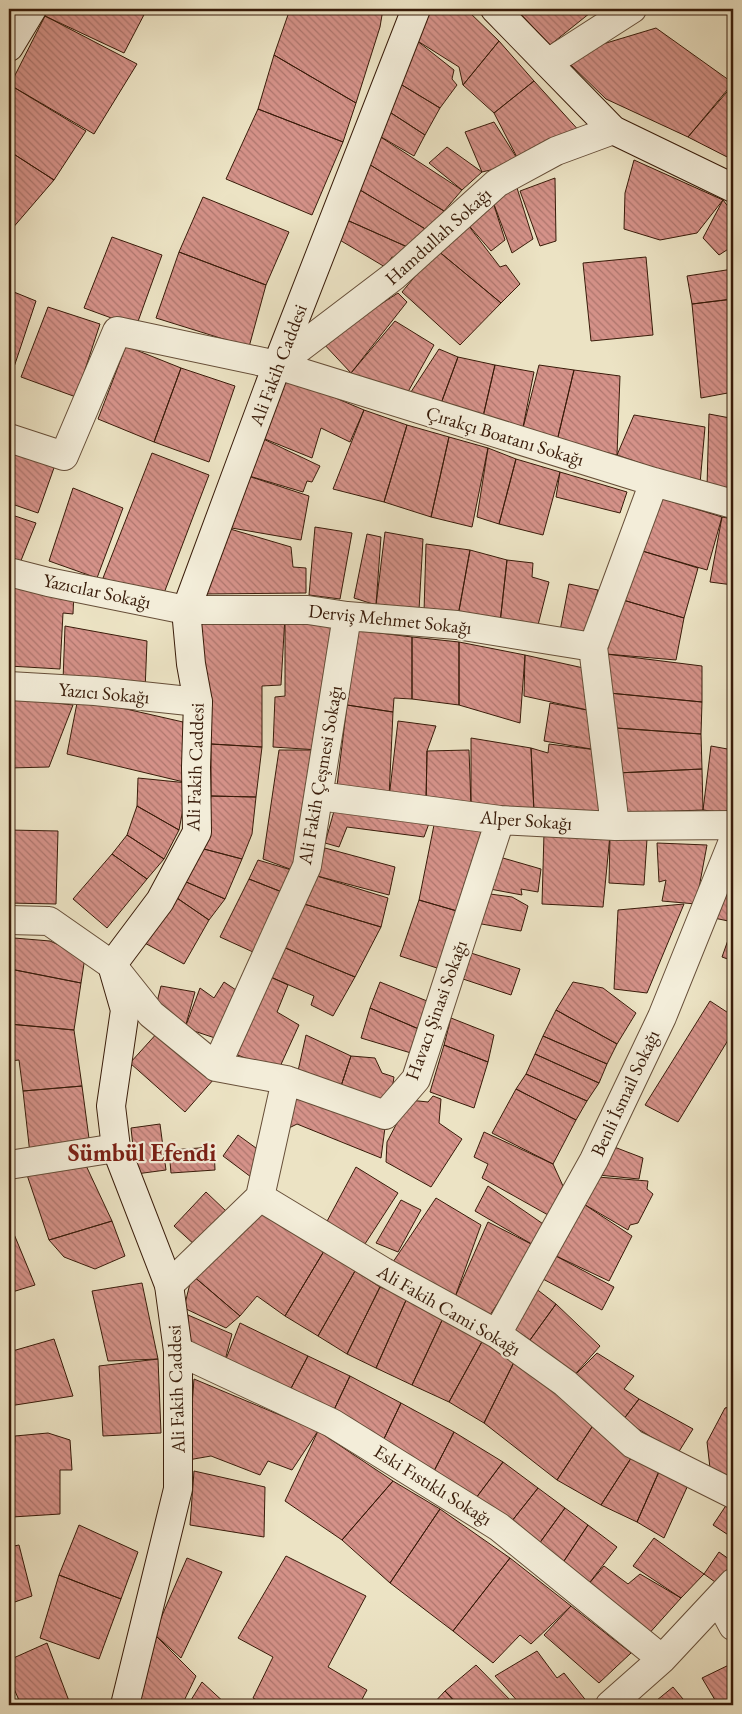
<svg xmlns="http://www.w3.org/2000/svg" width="742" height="1714" font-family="'EB Garamond',serif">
<defs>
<pattern id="building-back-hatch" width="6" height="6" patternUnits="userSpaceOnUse" patternTransform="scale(1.25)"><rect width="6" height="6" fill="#d59289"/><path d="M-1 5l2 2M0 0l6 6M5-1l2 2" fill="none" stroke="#ae766e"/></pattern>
</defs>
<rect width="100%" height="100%" fill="#ece3c4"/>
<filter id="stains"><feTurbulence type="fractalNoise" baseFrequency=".004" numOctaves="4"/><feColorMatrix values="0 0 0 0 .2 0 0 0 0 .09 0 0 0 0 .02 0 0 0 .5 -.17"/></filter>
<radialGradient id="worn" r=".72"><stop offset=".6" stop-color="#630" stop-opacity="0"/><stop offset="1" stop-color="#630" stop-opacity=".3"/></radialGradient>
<path fill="url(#building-back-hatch)" stroke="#391c0a" d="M9,9H18L13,18L9,16Z
M49,9H147L124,53L45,16Z
M290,9H383L380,27L356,103L274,55Z
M431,9H466L499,41L463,85L459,67L416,40Z
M516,9H595L550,45Z
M45,16L137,64L94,134L10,85Z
M656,28L733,83L688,137L606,99L570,64L583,50Z
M416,40L454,70L452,79L457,85L440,108L397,82Z
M499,41L534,81L494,113L463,85Z
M274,55L356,103L343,142L258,109Z
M534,81L582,134L520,163L494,113Z
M397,82L440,108L425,135L385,109Z
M10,85L86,131L54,180L9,151V87Z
M733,85V160L688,137Z
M258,109L343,142L312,215L226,179Z
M385,109L425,135L414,156L376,134Z
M494,122L520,163L482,172L465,132Z
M376,134L462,190L444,211L364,161Z
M447,147L482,172L462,190L429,163Z
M9,151L54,180L11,230L9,228Z
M634,160L723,200L697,233L660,240L624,229L625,193Z
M364,161L444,211L427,230L355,187Z
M555,178L556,241L540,246L520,191Z
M355,187L427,230L412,249L340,217Z
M517,188L533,239L512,253L492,199Z
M203,197L289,232L266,285L179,252Z
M492,199L505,240L491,251L465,221Z
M723,200L733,213V246L719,255L703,238Z
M340,217L412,249L401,260L392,257L385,267L333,236Z
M465,221L500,267L506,265L520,284L501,303L437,250Z
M112,237L162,255L136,327L84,308Z
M437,250L501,303L460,345L402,292Z
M179,252L266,285L249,347L156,318Z
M646,257L653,335L591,341L583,263Z
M733,269V299L692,304L687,276Z
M9,290L36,301L9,382Z
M398,293L407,302L351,373L322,342Z
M733,299V392L701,398L692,304Z
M48,307L100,324L76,397L21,377Z
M395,321L434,345L404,399L378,391L351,373Z
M126,346L181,368L154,442L98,419Z
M439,349L458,357L439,409L407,398Z
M458,357L495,365L482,421L439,409Z
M495,365L534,372L522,432L482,421Z
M539,365L574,370L557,441L522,432Z
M181,368L235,386L209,462L154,442Z
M574,370L620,376L617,455L557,441Z
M279,374L364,410L350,442L321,428L312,458L255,435Z
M364,410L407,425L384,502L333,489Z
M709,414L730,418L728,449L733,450V494L707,487Z
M634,415L705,427L700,484L617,455Z
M407,425L449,437L431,517L384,502Z
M255,435L320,466L312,482L307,481L303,492L239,473Z
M449,437L488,448L472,527L431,517Z
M488,448L516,459L499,524L477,517Z
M9,450L55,465L38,513L9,503Z
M152,453L209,475L161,601L103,578Z
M516,459L560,472L543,535L499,524Z
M560,472L627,492L620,513L556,497Z
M239,473L309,496L301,540L220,526Z
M73,488L123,508L97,578L49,561Z
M657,497L722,517L707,570L639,550Z
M9,514L36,523L18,568L9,565Z
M722,517L733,519V585L710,582Z
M220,526L291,547L293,567L306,568V593L205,594Z
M315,527L352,533L340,599L309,595Z
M385,532L423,539L419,610L376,605Z
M367,534L381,537L376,605L354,598Z
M426,544L470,550L458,616L424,612Z
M470,550L507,560L500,623L458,616Z
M639,550L698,568L684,618L623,600Z
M507,560L533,563L532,577L549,582L537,629L500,623Z
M569,584L598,590L584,639L559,636Z
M9,588L74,591L73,614L63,613L60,669L9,666Z
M623,600L684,618L676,660L606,654Z
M193,615L285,616L281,685L262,686V747L211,744Z
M285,616L337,624L319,750L273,747L275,697L285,696Z
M65,626L147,641L145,691L63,681Z
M356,630L412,637V699L394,698L393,712L347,705Z
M412,637L459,642V705L412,699Z
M459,642L525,655L520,723L459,705Z
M606,654L702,666V702L609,693Z
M525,655L588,669L592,711L524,696Z
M609,693L702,702L701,734L616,728Z
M78,698L183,722L188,783L67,754Z
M9,700L38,701L73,705L49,767L9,768Z
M550,703L592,711L597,750L544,741Z
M347,705L393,712L389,798L336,794Z
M398,721L436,726L427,751L426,803L389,798Z
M616,728L701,734L702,769L617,773Z
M471,738L531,748L534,812L471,806Z
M211,744L262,747L256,797L211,796Z
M549,744L597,750L606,819L534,812L531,748L548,753Z
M711,746L733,750V814L703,810Z
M279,750H319L298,872L263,859Z
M469,750L471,806L426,803L427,751Z
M702,769L703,810L624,813L617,773Z
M138,778L188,783L179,830L137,806Z
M211,796L256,797L252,834L242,859L204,849Z
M336,804L431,818L424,837L347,827L339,847L325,843Z
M137,806L179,830L164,859L127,835Z
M435,820L483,826L457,911L419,900Z
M9,830L58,831L56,904L9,903Z
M544,833L610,835L603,907L542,904Z
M127,835L164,859L147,879L112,854Z
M610,835L647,839L644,885L609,883Z
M657,843L707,845L696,904L662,901L666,880L659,882Z
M325,848L395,867L389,895L317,876Z
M204,849L242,859L225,899L184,881Z
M733,849V922L714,918Z
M112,854L147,879L107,928L73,899Z
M496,856L541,869L538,892L521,889L522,895L490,889Z
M258,860L298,872L287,894L249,879Z
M317,876L388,898L381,927L304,904Z
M249,879L287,894L253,952L220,937Z
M184,881L225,899L209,920L174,896Z
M483,893L512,897L528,906L521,931L476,923Z
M174,896L209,920L184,964L139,940Z
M419,900L457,911L440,969L400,956Z
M304,904L381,927L355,977L283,947Z
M684,904L647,993L614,989L618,910Z
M733,926V961L722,957Z
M14,938L50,941L85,957L81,983L10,969Z
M283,947L355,977L333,1016L311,1005L314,996L264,974Z
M468,952L520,969L511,995L460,978Z
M10,969L81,983L74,1030L9,1024Z
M264,974L288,985L277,1012L299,1025L278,1071L230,1052Z
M224,982L245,996L218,1039L185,1028L200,988L214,998Z
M380,982L432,1003L421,1030L370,1008Z
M573,982L603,988L636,1013L617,1044L556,1010Z
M161,986L195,992L185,1028L154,1014Z
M710,1001L733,1016V1032L678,1122L645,1105Z
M370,1008L421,1030L411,1053L361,1038Z
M556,1010L617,1044L607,1064L543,1036Z
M451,1018L494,1035L488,1062L444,1045Z
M9,1024L74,1030L82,1086L23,1091L19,1060L9,1061Z
M159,1031L214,1079L185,1112L130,1063Z
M306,1035L351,1056L338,1095L296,1080Z
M543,1036L607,1064L599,1083L535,1054Z
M444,1045L488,1062L474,1108L430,1092Z
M535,1054L599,1083L587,1101L526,1074Z
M351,1056L375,1058L382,1073L394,1077L392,1090L383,1110L338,1095Z
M526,1074L587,1101L576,1120L516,1089Z
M82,1086L90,1146L30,1154L23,1091Z
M516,1089L576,1120L553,1164L492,1133Z
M287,1091L386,1120L381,1158L297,1124L289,1128Z
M433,1096L441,1099L439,1123L462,1139L431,1187L386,1162L387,1142L409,1100L428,1102Z
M160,1124L166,1170L136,1174L131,1128Z
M484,1132L553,1164L563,1186L548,1215L482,1178L488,1164L474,1157Z
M238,1135L267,1156L251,1177L223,1156Z
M609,1145L643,1158L639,1179L598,1175Z
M214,1147L215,1170L171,1173L169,1150Z
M82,1157L112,1221L49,1240L25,1169Z
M356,1167L398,1193L363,1247L325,1225Z
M597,1177L648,1181L647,1189L653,1194L638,1223L630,1225L628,1230L582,1203Z
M488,1186L549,1228L535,1246L475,1211Z
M206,1192L227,1212L196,1246L174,1226Z
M436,1198L481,1225L455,1297L393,1262Z
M401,1200L421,1210L398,1252L376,1243Z
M582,1203L632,1236L609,1281L554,1255Z
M255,1206L324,1251L285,1316L257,1296L240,1316L192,1275Z
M112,1221L125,1256L95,1269L64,1257L49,1240Z
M9,1222L35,1285L9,1293Z
M488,1222L535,1246L490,1315L455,1297Z
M324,1251L355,1271L318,1336L285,1316Z
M554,1255L614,1287L602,1310L541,1278Z
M355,1271L380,1287L347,1354L318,1336Z
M192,1275L240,1316L226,1328L184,1308Z
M142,1283L158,1359L108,1361L92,1291Z
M380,1287L407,1298L376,1368L347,1354Z
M535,1288L556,1304L530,1340L508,1325Z
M407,1298L444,1316L412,1385L376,1368Z
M556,1304L600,1346L571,1379L530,1340Z
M188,1315L232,1334L224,1364L188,1352Z
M444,1316L484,1338L449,1402L412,1385Z
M240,1323L308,1356L288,1394L224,1364Z
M484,1338L516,1358L484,1423L449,1402Z
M54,1339L73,1396L9,1406V1352Z
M597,1353L634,1376L624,1389L639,1399L623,1420L571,1379Z
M308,1356L350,1376L332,1414L288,1394Z
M516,1358L594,1424L557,1480L484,1423Z
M158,1359L161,1433L103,1436L99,1366Z
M350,1376L401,1403L382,1443L332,1414Z
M194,1379L318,1431L292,1470L268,1461L260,1475L211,1456L188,1460Z
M639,1399L693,1429L678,1453L623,1420Z
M401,1403L454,1432L433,1473L382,1443Z
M733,1406V1479L710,1468L707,1442L725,1408Z
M594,1424L635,1452L601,1505L557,1480Z
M318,1431L393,1481L342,1540L285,1501Z
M454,1432L503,1462L473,1502L433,1473Z
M48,1433L70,1440L72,1470H60V1514L12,1517L15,1436Z
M635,1452L661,1467L637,1522L601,1505Z
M503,1462L538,1488L508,1526L473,1502Z
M661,1467L689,1483L664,1538L637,1522Z
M194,1471L265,1487L264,1537L190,1525Z
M393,1481L440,1509L390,1583L342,1540Z
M538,1488L565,1508L536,1548L508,1526Z
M731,1498L733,1499V1538L713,1525Z
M565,1508L588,1525L560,1567L536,1548Z
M440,1509L510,1558L453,1631L390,1583Z
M79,1525L138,1552L121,1599L59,1575Z
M588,1525L617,1547L587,1586L560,1567Z
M654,1538L704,1574L681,1598L633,1566Z
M19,1545L32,1596L9,1604V1547Z
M719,1552L733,1562V1572L722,1587L704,1574Z
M286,1556L366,1596L328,1667L367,1690L359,1705H266L253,1698L273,1657L238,1638Z
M187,1558L222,1572L181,1658L154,1634Z
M510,1558L571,1606L531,1644L520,1635L493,1663L453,1631Z
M604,1566L628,1584L640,1574L681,1598L646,1637L587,1586Z
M59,1575L121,1599L99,1659L40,1638Z
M571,1606L631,1653L599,1683L544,1635Z
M154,1634L196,1676L182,1705H131Z
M47,1643L69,1701L60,1705H21L9,1677V1660Z
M537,1651L557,1678L564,1673L588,1703L585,1705H521L495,1676Z
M733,1663V1705H718L702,1678Z
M476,1665L515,1705H458L445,1691Z
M202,1682L227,1705H188Z
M673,1687L688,1705H651Z
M445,1691L458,1705H432Z"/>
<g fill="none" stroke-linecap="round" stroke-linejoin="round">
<defs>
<path id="street" d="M548,63L632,9
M277,365L394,276L497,183L556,151L613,130
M9,438L64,456L117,331L277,365L654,482L733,504
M9,572L48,582L186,610H308L347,616L457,625L593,647
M9,686L95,691L198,702
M319,796L500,820L615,826L733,825
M615,826L593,647L654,482
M9,920L49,921L112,965L151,1014L216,1067L286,1080L385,1115L416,1079L500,820
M216,1067L307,866L347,616
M286,1080L260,1197L384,1272L497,1334L565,1383L633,1444L733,1494
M9,1165L116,1148
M169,1285L260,1197
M497,1334L594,1160L662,1017L733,841
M178,1351L332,1423L499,1527L662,1659
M719,1600L733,1626
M610,1705L662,1659L733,1583"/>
<path id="secondary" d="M495,9L613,130L733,188
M9,47L32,9
M125,1705L178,1489V1351L169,1285L116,1148L111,1106L125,1010L112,965L160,901L197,832L196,767L198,702L191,664L186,610L277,365L416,9"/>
</defs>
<use href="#street" stroke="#664e38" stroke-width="30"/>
<use href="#secondary" stroke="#391c0a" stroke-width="30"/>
<use href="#street" stroke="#f3edd9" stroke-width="28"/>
<use href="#secondary" stroke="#f3edd9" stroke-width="28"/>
</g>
<g text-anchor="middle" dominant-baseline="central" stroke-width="4.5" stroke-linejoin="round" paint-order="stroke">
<g font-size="19" fill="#391c0a" stroke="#f3edd9">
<text transform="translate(438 236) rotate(-42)">Hamdullah Sokağı</text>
<text transform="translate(278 365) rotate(-69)">Ali Fakih Caddesi</text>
<text transform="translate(505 436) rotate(17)">Çırakçı Boatanı Sokağı</text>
<text transform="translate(97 591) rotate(12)">Yazıcılar Sokağı</text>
<text transform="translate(390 619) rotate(6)">Derviş Mehmet Sokağı</text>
<text transform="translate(104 693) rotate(5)">Yazıcı Sokağı</text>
<text transform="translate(195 767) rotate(-88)">Ali Fakih Caddesi</text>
<text transform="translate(320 775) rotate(-80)">Ali Fakih Çeşmesi Sokağı</text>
<text transform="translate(526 820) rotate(4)">Alper Sokağı</text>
<text transform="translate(436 1010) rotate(-70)">Havacı Şinasi Sokağı</text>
<text transform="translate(625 1093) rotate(-65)">Benli İsmail Sokağı</text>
<text transform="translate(449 1310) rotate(30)">Ali Fakih Cami Sokağı</text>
<text transform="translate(176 1389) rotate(-92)">Ali Fakih Caddesi</text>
<text transform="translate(433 1485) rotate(32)">Eski Fıstıklı Sokağı</text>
</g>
<g font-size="24" font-weight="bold" fill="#7a1f14" stroke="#f3edd9">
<text x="142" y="1152">Sümbül Efendi</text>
</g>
</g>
<rect width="742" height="1714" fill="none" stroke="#ece3c4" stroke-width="30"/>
<rect x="10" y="10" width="722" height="1694" fill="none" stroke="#391c0a" stroke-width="2.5"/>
<rect x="15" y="15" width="712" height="1684" fill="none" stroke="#391c0a"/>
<rect width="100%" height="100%" filter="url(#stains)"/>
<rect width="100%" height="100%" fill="url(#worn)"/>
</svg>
